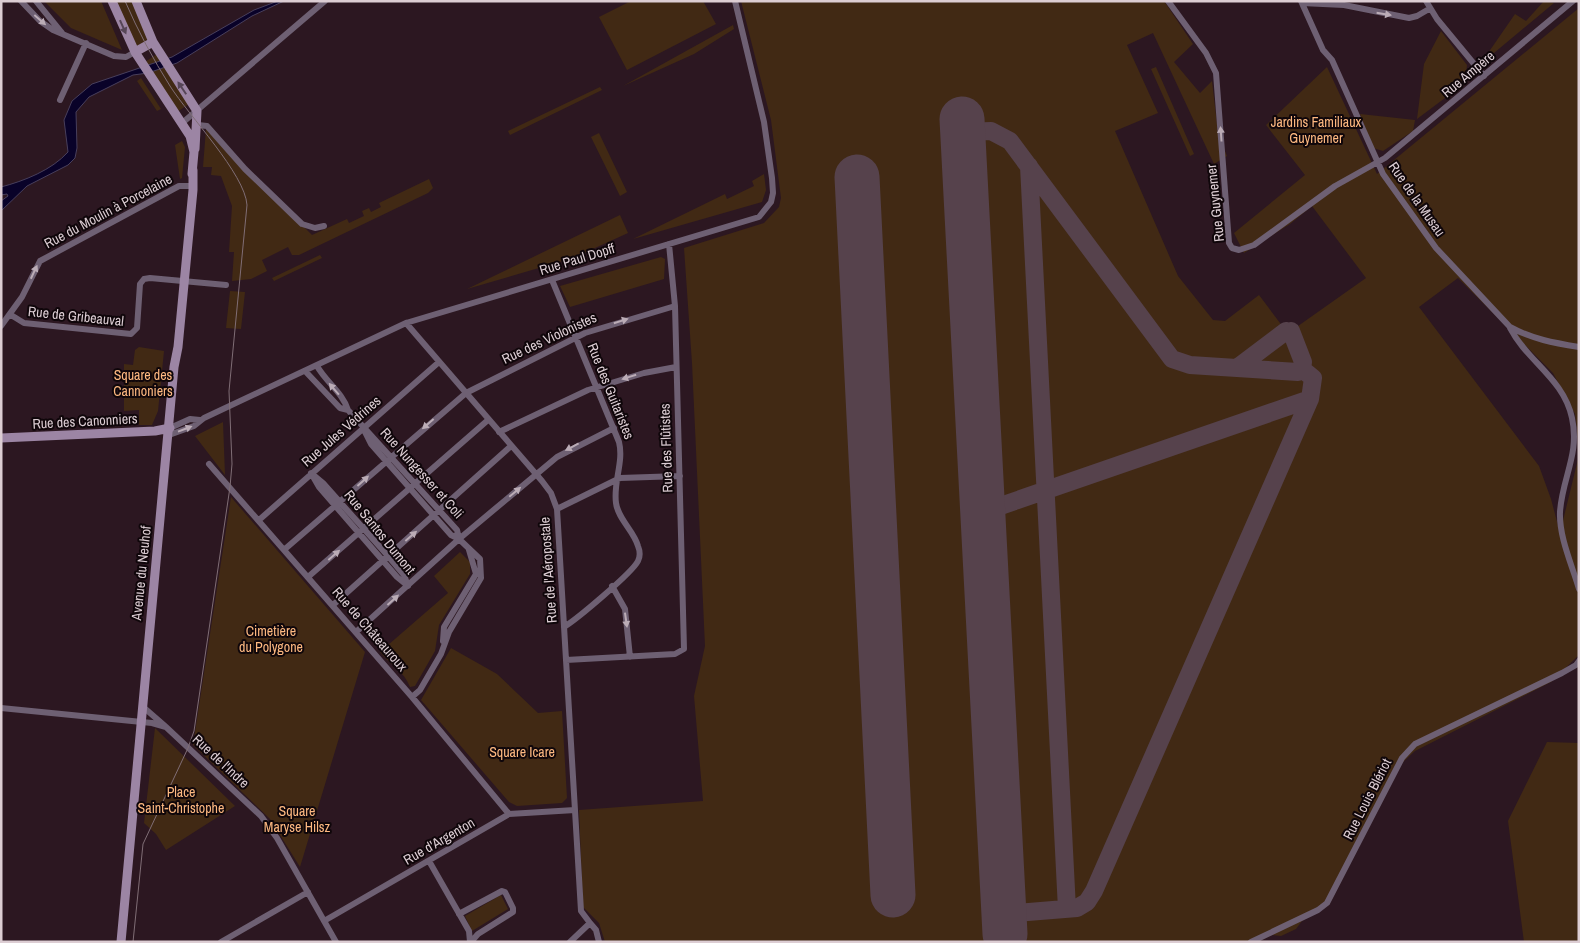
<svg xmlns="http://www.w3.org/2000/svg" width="1580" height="943" font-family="'Archivo Narrow',sans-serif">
<rect width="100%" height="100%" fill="#2c1721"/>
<path fill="#412914" d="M44,1H101L122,50L71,28Z
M115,1H133L148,38L146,41L136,47Z
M631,1H703L716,24L627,70L599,17Z
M741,1H1164L1193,44L1174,62L1200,93L1212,81L1218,133L1227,156L1214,164L1153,33L1127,45L1158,113L1115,131L1178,276L1213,320L1225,321L1259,295L1286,331H1291L1366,278L1312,206L1290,224L1244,253L1234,233L1305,175L1266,125L1327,67L1377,174L1579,8V446L1575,414L1553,373L1458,278L1419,307L1539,466L1551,499L1560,533L1579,455V655L1551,682L1415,751L1402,763L1329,905L1302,921L1296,929L1281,936L1272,935L1258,942H605L599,923L583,907L579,810L703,801L694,696L705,646L692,363L684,248L764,223L779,207L781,198L771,120Z
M1544,1L1554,3L1488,58L1486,56L1515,14L1526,21Z
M733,25L734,29L694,54L623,86Z
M1441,31L1467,65L1465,83L1417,119L1424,64Z
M157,54L189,104L177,112L145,62Z
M1156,67L1194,154L1190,156L1151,69Z
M141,78L161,109L157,111L137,81Z
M600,87L602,90L510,135L508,131Z
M1360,114L1415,120L1413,131L1383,151L1373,148Z
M206,129L312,235L347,219L349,223L364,216L362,211L369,208L371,212L381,207L379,203L429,179L433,188L428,193L299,255H292L288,247L262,260L267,271L251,279L232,281L234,252H229L232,206L221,176L211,175L212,167H203Z
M599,133L627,192L620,196L591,137Z
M182,141L185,147L182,178L180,179L175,145Z
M764,174L766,190L762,202L633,239L725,194L727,199L754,186L752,181Z
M620,215L628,233L573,258L467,289Z
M320,255L322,258L274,281L272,278Z
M661,257L665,259L664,279L570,307L560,286Z
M230,291L245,292L241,329L226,328Z
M139,347L164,351L158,411L152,425H139V410L124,411V364L133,365L135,350Z
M223,422L225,475L195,436Z
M231,497L365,652L300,867L270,819L193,745Z
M460,552L470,562V574L439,625L435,651L415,686L410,687C404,671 390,665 380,652L448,593L434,576Z
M451,648L497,674L538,713L562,711L567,798L562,803L517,806L509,802L421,700Z
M155,728L235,806L166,850L156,834L144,823Z
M1547,742L1579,743V942H1524L1508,821Z
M501,895L508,909L472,931L465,916Z"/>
<path fill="#090229" stroke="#483f5c" d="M278,1H284L252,16L177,63L148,73L133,75L89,97L76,112L77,148L75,158L68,165L27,186L1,211V201L8,196L7,194L1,195V187C24,181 52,170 68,152L64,120L72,101L92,84L172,57L254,10Z"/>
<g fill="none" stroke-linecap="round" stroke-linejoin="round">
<path stroke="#56424c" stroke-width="18" d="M963,132L991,131L1010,141L1172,359L1190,365L1298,372L1302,369L1303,362L1291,331
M1029,166L1067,909
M1237,368L1286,331
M983,512L1310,399
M1004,914L1077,908L1087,902L1094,891L1310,399L1313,378L1302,369"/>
<path stroke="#56424c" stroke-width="45" d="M962,119L1005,934
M857,177L893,895"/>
<path stroke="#6e6073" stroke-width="6" d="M21,1L40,21L53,30L114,56L126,57L135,52
M36,1L62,33
M1168,1L1206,53L1216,73L1229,243L1232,248L1239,250L1254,245L1335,186L1385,158L1573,1
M1301,1L1323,50L1332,60L1383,174L1436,248L1510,327C1532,339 1554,343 1579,347
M1426,1L1437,19L1484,76
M1302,3L1344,5L1409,18L1417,16L1429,9
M60,100L86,43
M181,124L325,1
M198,125L207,126L245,169L302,224L315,228L324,226
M552,280L619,442C624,462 613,482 616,503C618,519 634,531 638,546C640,551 640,557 638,561C632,573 577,619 564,627
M11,315L24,323L131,334L137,328L140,284L144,279L150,278L226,285
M406,323L542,481L551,493L557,509L581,911L590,923L570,942
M1,326L22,297L40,261L179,186H191
M1510,328C1527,361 1564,379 1572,418C1580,454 1562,478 1560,512C1559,537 1572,565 1579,589
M306,372L340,408L348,410C343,393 326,382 317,366
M348,410L457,530L459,539L451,535L371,444L363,428
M170,428L190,419L200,420
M499,432L588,390L644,373L676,367
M169,435L194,426L204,418L406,323L759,217L771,202L773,193L772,178L764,122L735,1
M209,464L412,697L509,814
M311,473L323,483L388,556L404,575L408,586L397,577L319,487Z
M557,509L620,478L680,476
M259,520L439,362
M285,549L466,393L585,333L675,306
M308,577L488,420
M612,586L625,609L630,657
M333,605L511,446
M356,632L459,539L557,457L614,428
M443,641L444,627L476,574L469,550
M566,660L675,654L684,649L675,306L669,244
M412,697L420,690L441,654L449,632L481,578L480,559L459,539
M142,706L165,726
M1,708L152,723L166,727L261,816L277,838L336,942
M429,861L469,931L470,942
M459,914L502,891L505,892L513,908V912L478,934L471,942
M324,921L509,814L575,810
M590,923L596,930L599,942
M221,942L308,892
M1251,942L1318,910L1327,903L1402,758L1415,744L1562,673L1576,665L1579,661"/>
<path stroke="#9c85a4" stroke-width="9" d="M112,1L135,52L190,136L194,152L192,174
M136,1L153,42L197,111L195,149
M135,52L153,42
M1,438L155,431L170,428
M121,942L174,367L178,347L193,190V170"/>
<path stroke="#806e76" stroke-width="1" d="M125,1C138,31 153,59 170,86C189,116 245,174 247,205L229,391L232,464L230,487L194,731L188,748L143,844L133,942"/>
</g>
<defs><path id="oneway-solid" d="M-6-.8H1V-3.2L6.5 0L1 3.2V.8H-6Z" transform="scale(1.25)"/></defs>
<g fill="#bbacb6">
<use href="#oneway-solid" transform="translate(1384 14) rotate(9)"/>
<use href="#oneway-solid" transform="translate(40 20) rotate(41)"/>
<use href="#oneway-solid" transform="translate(1221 134) rotate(-94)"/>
<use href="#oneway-solid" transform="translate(34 272) rotate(-65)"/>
<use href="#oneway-solid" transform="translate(621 321) rotate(-17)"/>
<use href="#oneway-solid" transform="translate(629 377) rotate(163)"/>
<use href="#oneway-solid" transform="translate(334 389) rotate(-131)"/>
<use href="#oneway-solid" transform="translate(428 424) rotate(139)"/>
<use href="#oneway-solid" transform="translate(185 429) rotate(-21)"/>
<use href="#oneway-solid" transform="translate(572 447) rotate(152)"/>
<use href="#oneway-solid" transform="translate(363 481) rotate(-42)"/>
<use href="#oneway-solid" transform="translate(515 492) rotate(-40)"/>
<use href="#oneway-solid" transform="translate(411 536) rotate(-41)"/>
<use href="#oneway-solid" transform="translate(334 555) rotate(-41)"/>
<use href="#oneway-solid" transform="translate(393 600) rotate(-42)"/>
<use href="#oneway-solid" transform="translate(626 620) rotate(82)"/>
</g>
<g fill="#564657">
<use href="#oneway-solid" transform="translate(123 27) rotate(66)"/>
<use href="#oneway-solid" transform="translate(182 88) rotate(-124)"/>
</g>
<g text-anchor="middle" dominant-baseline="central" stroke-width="4" stroke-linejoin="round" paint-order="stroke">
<g font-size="14" fill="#dccdd3" stroke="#0f060a">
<text transform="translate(1468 74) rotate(-40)">Rue Ampère</text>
<text transform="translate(1417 199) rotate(55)">Rue de la Musau</text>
<text transform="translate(1215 203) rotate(-96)">Rue Guynemer</text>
<text transform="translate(108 211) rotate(-28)">Rue du Moulin à Porcelaine</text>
<text transform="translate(577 259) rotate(-17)">Rue Paul Dopff</text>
<text transform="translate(76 316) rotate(6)">Rue de Gribeauval</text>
<text transform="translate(549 338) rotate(-25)">Rue des Violonistes</text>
<text transform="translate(611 391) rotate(68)">Rue des Guitaristes</text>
<text transform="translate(85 421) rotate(-3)">Rue des Canonniers</text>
<text transform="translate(341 431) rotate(-41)">Rue Jules Védrines</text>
<text transform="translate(666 448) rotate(-92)">Rue des Flûtistes</text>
<text transform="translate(422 473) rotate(48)">Rue Nungesser et Coli</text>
<text transform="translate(380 532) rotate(51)">Rue Santos Dumont</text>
<text transform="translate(548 570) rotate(-94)">Rue de l'Aéropostale</text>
<text transform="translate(141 573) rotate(-84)">Avenue du Neuhof</text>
<text transform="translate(370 629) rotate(49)">Rue de Châteauroux</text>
<text transform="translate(221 761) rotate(43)">Rue de l'Indre</text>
<text transform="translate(1367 799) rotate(-63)">Rue Louis Blériot</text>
<text transform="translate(439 841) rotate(-30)">Rue d'Argenton</text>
</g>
<g font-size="14" fill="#feb981" stroke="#0f060a">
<text x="1316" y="122">Jardins Familiaux<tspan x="1316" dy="16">Guynemer</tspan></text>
<text x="143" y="375">Square des<tspan x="143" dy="16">Cannoniers</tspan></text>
<text x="271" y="631">Cimetière<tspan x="271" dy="16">du Polygone</tspan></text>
<text x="522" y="752">Square Icare</text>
<text x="181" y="792">Place<tspan x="181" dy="16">Saint-Christophe</tspan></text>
<text x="297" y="811">Square<tspan x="297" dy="16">Maryse Hilsz</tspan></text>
</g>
</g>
<rect width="1580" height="943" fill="none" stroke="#dccdd3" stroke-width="5"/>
</svg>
